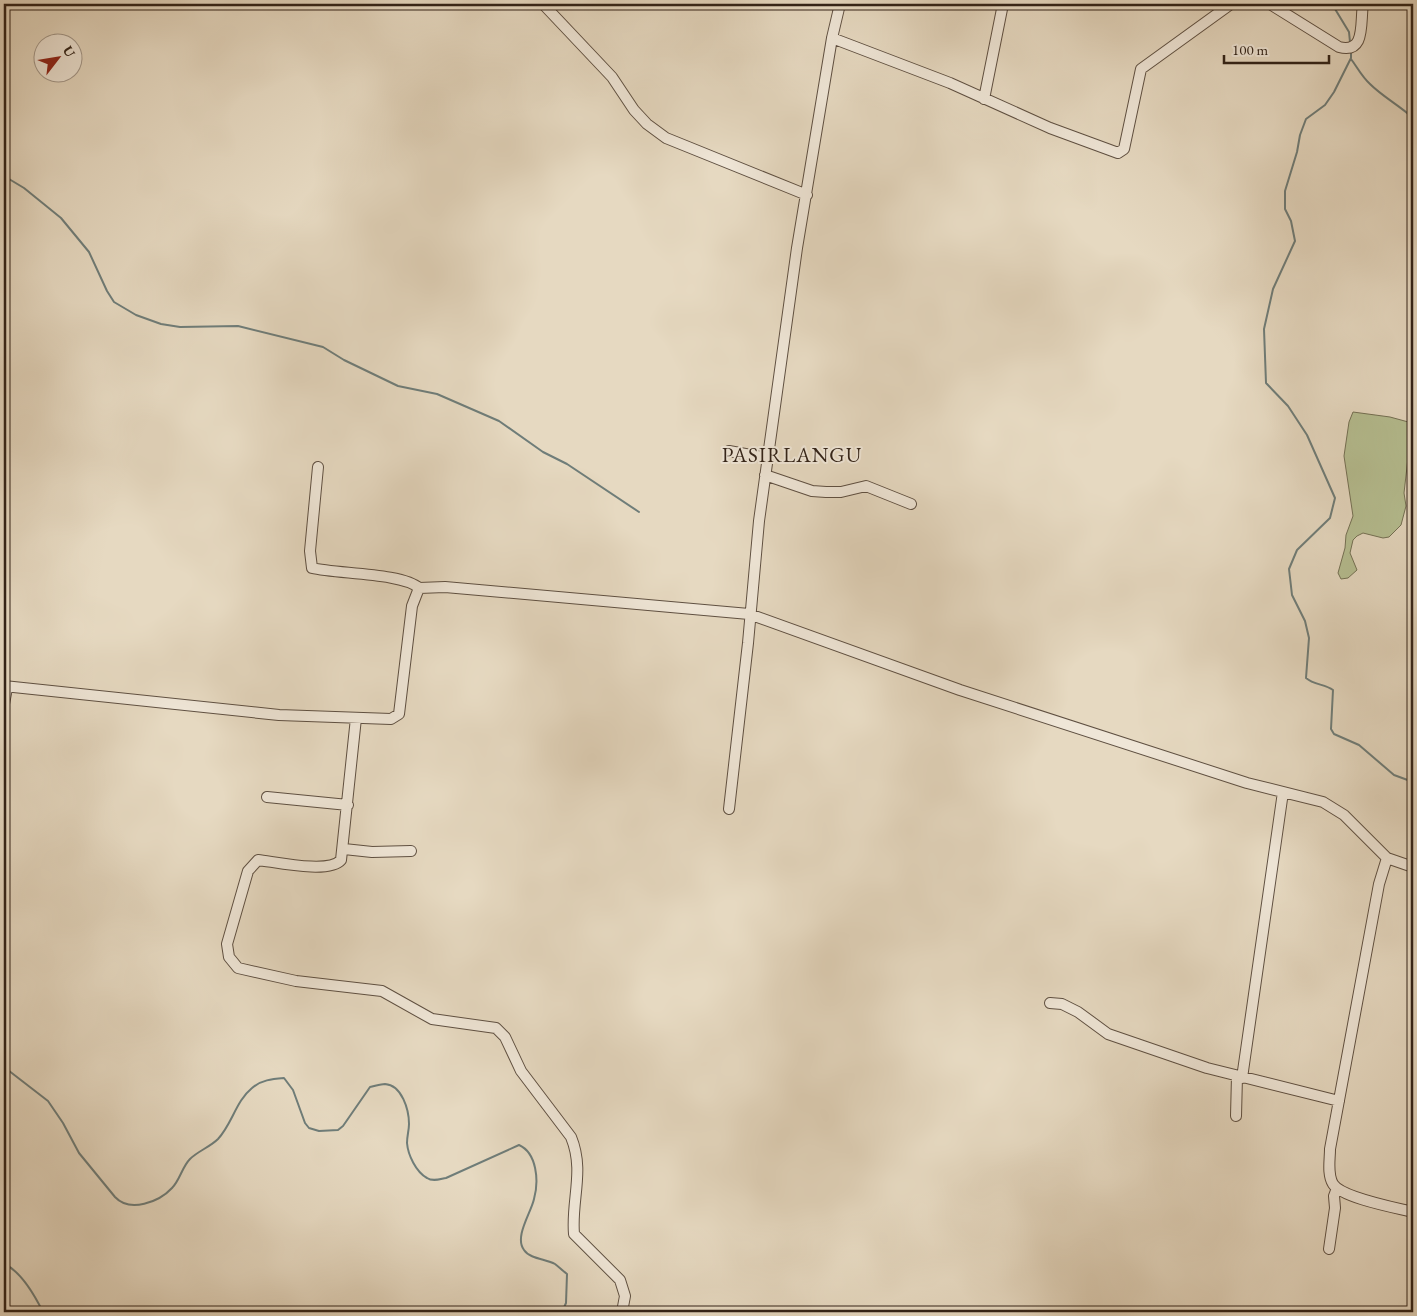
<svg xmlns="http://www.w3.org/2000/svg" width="1417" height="1316" font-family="'EB Garamond',serif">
<rect width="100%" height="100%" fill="#e6d9c1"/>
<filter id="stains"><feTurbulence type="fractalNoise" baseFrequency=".004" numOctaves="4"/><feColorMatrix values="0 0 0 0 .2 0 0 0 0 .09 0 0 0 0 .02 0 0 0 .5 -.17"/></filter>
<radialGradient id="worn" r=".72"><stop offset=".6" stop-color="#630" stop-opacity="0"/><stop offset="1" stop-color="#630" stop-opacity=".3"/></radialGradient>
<path fill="#b6bf92" stroke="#747155" d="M1353,412L1390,417L1412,423L1404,493L1406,506L1401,525L1389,537L1383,538L1363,533L1357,536L1353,540L1350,553L1357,570L1348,578L1341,579L1338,573L1345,548L1346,535L1353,516L1344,456L1349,422Z"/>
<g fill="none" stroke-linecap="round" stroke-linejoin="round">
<path stroke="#6f7d79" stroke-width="2" d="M1332,4L1349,32L1350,42
M1351,49V58L1334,92L1325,105L1306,119L1300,135L1297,152L1285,191V209L1291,221L1295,241L1273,289L1264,329L1266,383L1288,406L1307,435L1335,498L1330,518L1297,550L1289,569L1292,595L1305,621L1309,638L1306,678C1314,685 1325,684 1333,690L1331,729L1334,734L1359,745L1394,775L1413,782
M1351,59C1357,67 1362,77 1370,84C1383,97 1399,105 1413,118
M4,176L24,188L61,218L89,252L107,291L114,302L136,315L161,324L180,327L238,326L323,347L344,360L398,386L437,394L499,421L543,452L567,464L639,512
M4,1067L48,1101L63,1123L79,1153L115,1197C130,1213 159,1202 172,1188C180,1180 182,1167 190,1159C198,1151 210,1147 218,1139C232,1124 236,1101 252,1088C261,1080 272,1079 284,1078L293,1090L305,1123L309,1128L319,1131L338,1130L343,1126L370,1087C375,1086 381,1084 385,1084C402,1085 409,1110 409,1124C409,1130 407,1136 407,1143C408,1155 416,1172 427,1178C433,1182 440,1179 446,1178L519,1145C537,1153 539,1181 534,1199C531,1213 514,1237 524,1250C530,1259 546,1259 555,1264C559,1267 563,1271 567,1274L566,1303L562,1312
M4,1264C21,1271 35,1296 43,1312"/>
<defs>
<path id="minor" d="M543,4L612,77L634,110L647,124L666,138L807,195
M1270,4L1339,47C1366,54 1360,23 1363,4
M832,38L950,83L1050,128L1118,153L1124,149L1141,69L1231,4
M984,99L1003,4
M729,451L767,458
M318,467L310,551L312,568C337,574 403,573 419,588
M765,475L812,491L826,492H841L866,486L911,504
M4,686L279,715L391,719L399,714L412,606L419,588L445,587L749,614L960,690L1247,783L1323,802L1344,815L1387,858L1413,867
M4,704L7,688
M356,718L341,860C329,874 276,862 258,860L248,871L227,944L229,957L238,968L296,981L382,991L432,1019L496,1028L505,1037L521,1071L571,1137C585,1171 571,1200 574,1234L620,1280L625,1296L622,1312
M267,797L348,805
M729,809L748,643L759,521L797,248L832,38L840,4
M344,849L372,852L411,851
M1387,858L1379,884L1330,1149C1330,1160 1327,1174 1333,1184C1342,1198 1397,1208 1413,1212
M1050,1003L1062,1004L1078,1012L1108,1034L1207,1068L1339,1101
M1242,1078L1283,792
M1236,1116L1237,1076
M1329,1249L1335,1208L1334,1196L1337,1188"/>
</defs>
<use href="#minor" stroke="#5f5042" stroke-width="12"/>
<use href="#minor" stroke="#efe6d7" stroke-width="10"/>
</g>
<g text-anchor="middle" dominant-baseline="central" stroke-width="4" stroke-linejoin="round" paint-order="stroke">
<g font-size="21" letter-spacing="1" fill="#322318" stroke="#efe6d7">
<text x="792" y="454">PASIRLANGU</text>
</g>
</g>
<rect width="1417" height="1316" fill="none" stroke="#e6d9c1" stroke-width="20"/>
<rect x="5" y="5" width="1407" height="1306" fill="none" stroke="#322318" stroke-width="2.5"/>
<rect x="10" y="10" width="1397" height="1296" fill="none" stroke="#322318"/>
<g transform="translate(58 58) rotate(59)"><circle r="24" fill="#efe6d7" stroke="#a3988b"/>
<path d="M0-4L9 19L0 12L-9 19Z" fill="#8f2418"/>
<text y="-8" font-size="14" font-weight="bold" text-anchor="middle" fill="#322318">U</text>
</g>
<path d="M1224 55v8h105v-8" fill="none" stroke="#322318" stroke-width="2.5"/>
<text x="1232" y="55" font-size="15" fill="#322318" stroke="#efe6d7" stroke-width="4" paint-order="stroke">100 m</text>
<rect width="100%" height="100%" filter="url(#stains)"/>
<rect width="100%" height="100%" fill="url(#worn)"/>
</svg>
